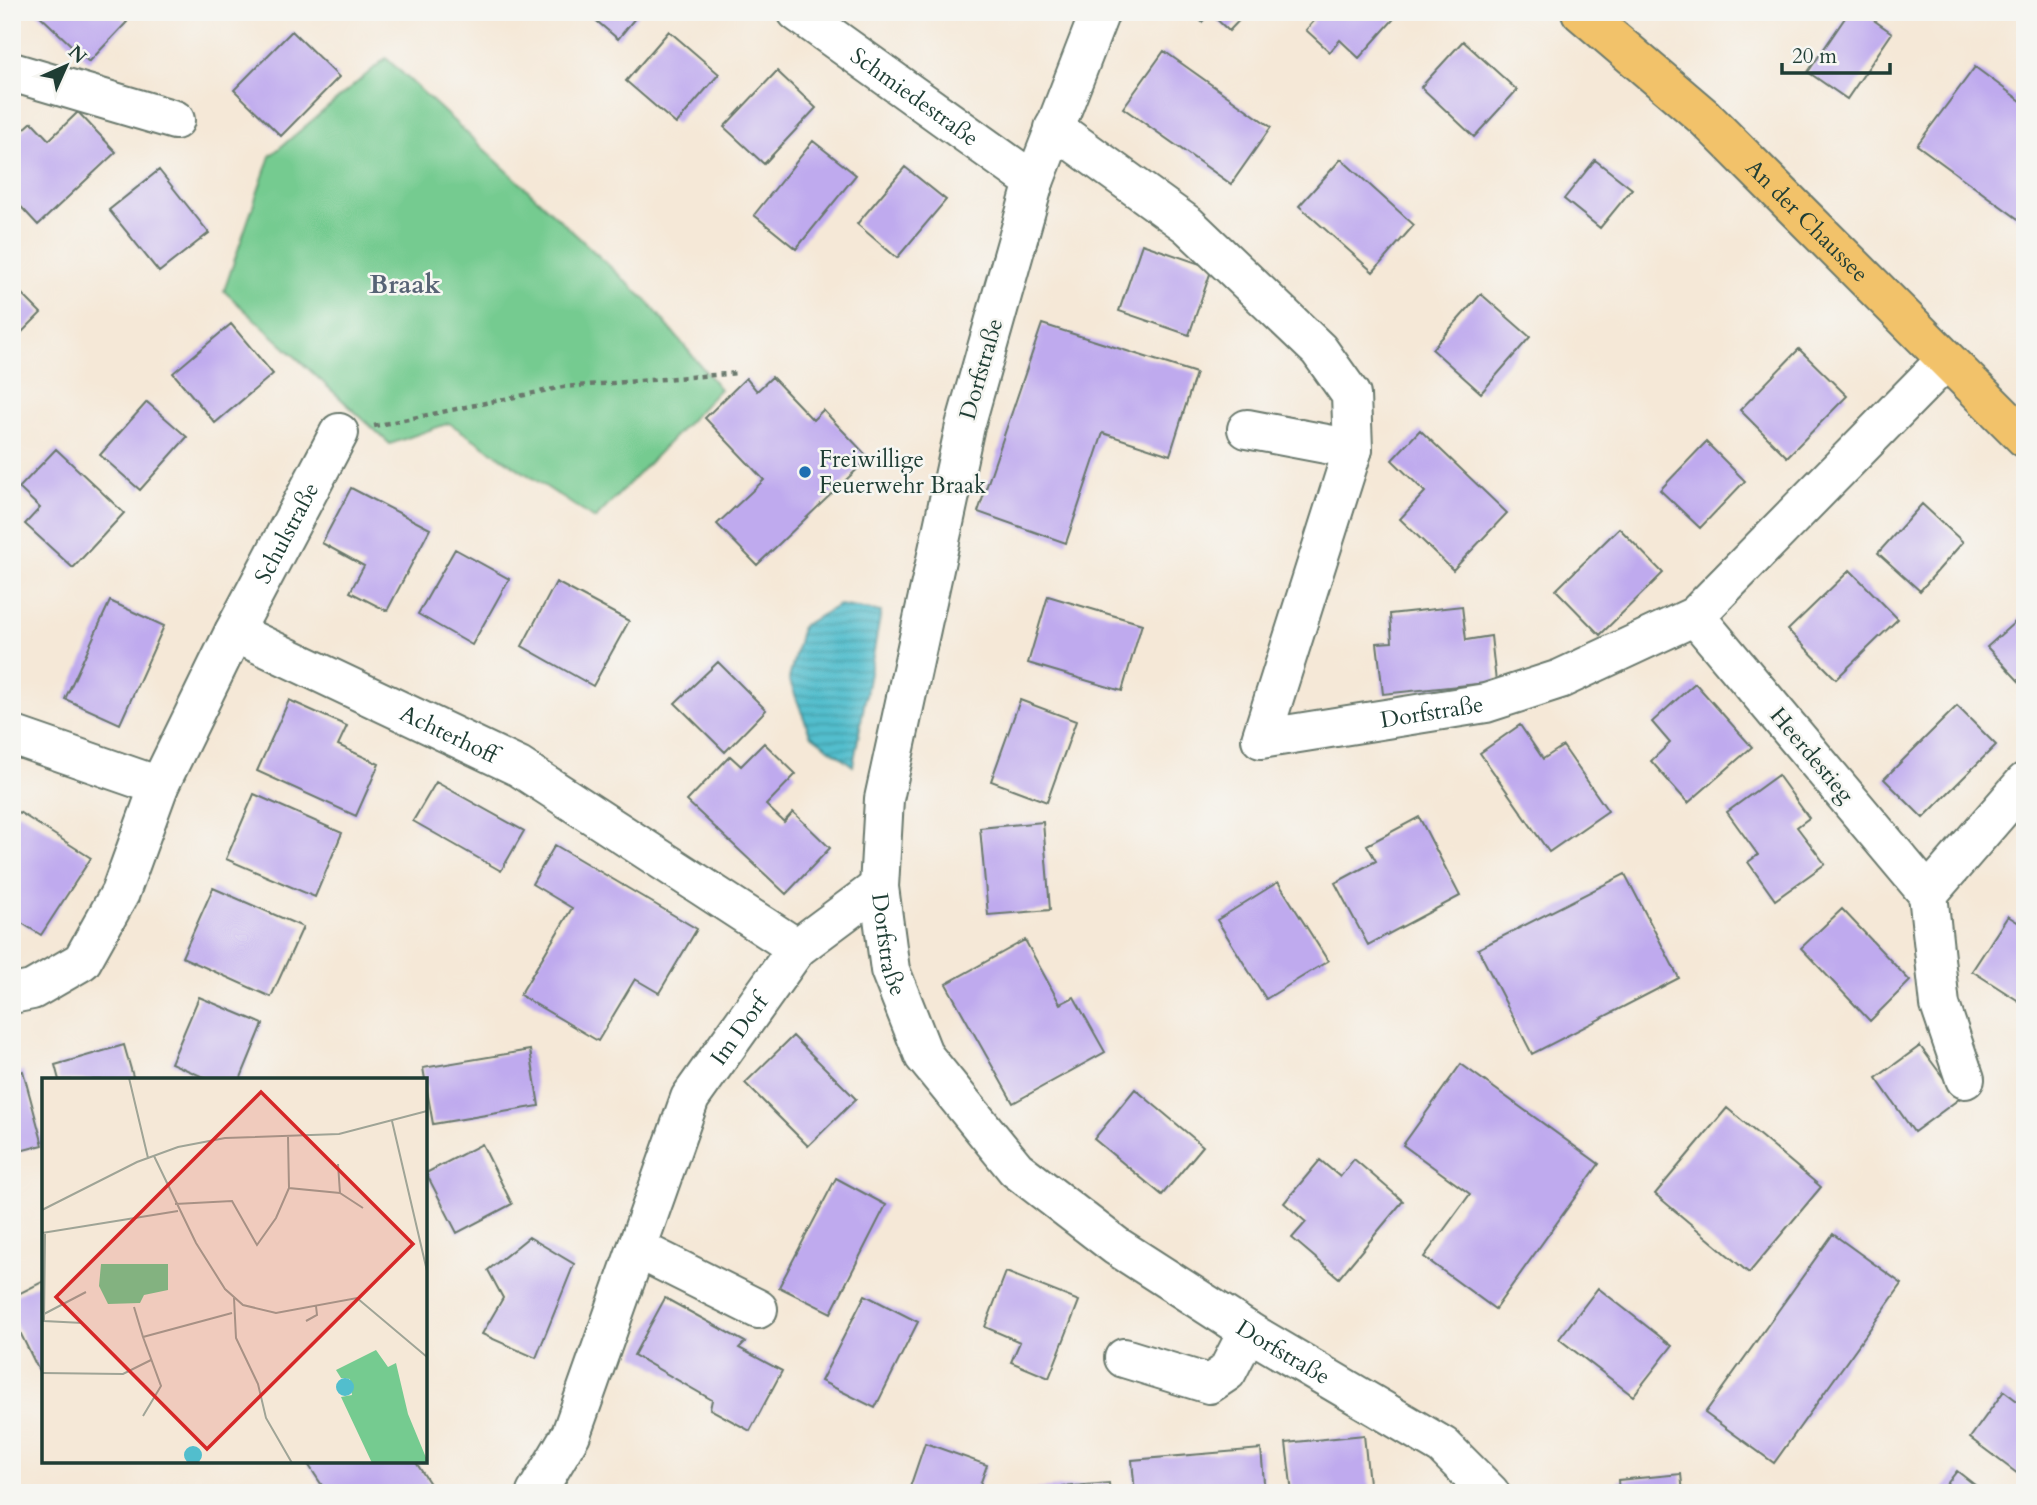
<svg xmlns="http://www.w3.org/2000/svg" width="2037" height="1505" font-family="Cardo,serif">
<defs>
<pattern id="water-rules" width="6" height="5" patternUnits="userSpaceOnUse" patternTransform="scale(1.75)"><rect width="6" height="5" fill="#52becd"/><path d="M0 2.5h6" fill="none" stroke="#439ca7"/></pattern>
</defs>
<rect width="100%" height="100%" fill="#f6f6f2"/>
<filter id="ink" filterUnits="userSpaceOnUse"><feTurbulence type="fractalNoise" baseFrequency=".0143" numOctaves="2"/><feDisplacementMap in="SourceGraphic" scale="14" xChannelSelector="R" yChannelSelector="G"/><feConvolveMatrix kernelMatrix="1 2 1 2 8 2 1 2 1" color-interpolation-filters="sRGB"/></filter>
<filter id="wash" filterUnits="userSpaceOnUse"><feTurbulence type="fractalNoise" baseFrequency=".00686" numOctaves="4" result="noise"/><feDisplacementMap in="SourceGraphic" scale="28" xChannelSelector="R" yChannelSelector="G"/><feGaussianBlur stdDeviation="1.57" result="paint"/><feColorMatrix in="noise" values="0 0 0 0 0 0 0 0 0 0 0 0 0 0 0 0 0 1.4 0 .05"/><feComposite in="paint" operator="in"/></filter>
<g filter="url(#wash)">
<rect width="100%" height="100%" fill="#f5e8d7"/>
<path fill="#75cb90" stroke="#4a8462" stroke-width="2" d="M386,58L648,302L720,389L595,519L449,423L390,444L224,291L270,156Z"/>
<path fill="url(#water-rules)" stroke="#387e80" stroke-width="2" d="M839,605L881,612L853,766L810,734L789,679L802,626Z"/>
<g id="blocks">
<path fill="#bfaaee" d="M36,12H116L127,22L89,62Z
M586,12H640L618,39Z
M1192,12H1247L1229,31L1210,13L1202,22Z
M1303,12H1400L1359,58L1340,40L1330,52L1306,30L1314,21Z
M1849,12H1862L1892,33L1847,99L1808,72Z
M292,31L339,77L281,136L234,90Z
M669,31L719,74L676,124L626,81Z
M1463,41L1517,90L1474,137L1421,87Z
M1164,51L1271,127L1231,184L1123,108Z
M1975,67L2025,104V224L1917,145Z
M777,71L816,108L764,164L724,127Z
M78,112L116,152L38,225L12,197V140L32,122L49,140Z
M813,141L856,175L796,249L754,215Z
M1341,159L1414,225L1373,272L1299,206Z
M1595,160L1632,189L1600,228L1564,199Z
M905,167L946,200L897,258L857,224Z
M159,170L209,233L159,272L109,210Z
M1142,244L1212,268L1189,335L1119,311Z
M12,284L41,313L12,342Z
M1481,294L1530,337L1481,393L1432,349Z
M231,324L273,374L215,423L173,373Z
M1042,324L1196,373L1170,455L1103,433L1066,543L978,512Z
M1799,349L1847,396L1787,457L1740,410Z
M772,377L813,420L823,410L869,458L757,565L717,524L764,480L705,418L746,378L757,391Z
M147,402L187,437L140,490L100,455Z
M1420,430L1507,513L1453,570L1400,519L1425,492L1392,460Z
M1706,442L1745,481L1700,528L1660,490Z
M56,449L124,513L73,568L25,524L40,508L19,488Z
M351,488L430,529L387,611L350,592L364,566L322,543Z
M1922,504L1963,542L1920,591L1878,553Z
M1619,528L1663,573L1600,635L1556,590Z
M455,549L509,579L472,645L418,614Z
M1850,570L1898,619L1836,679L1788,630Z
M556,582L629,621L593,686L522,646Z
M1048,596L1142,624L1122,691L1028,663Z
M110,601L164,626L120,724L65,699Z
M1462,606L1466,640L1491,636L1496,682L1383,694L1377,643L1392,642L1390,614Z
M2025,613V688L1987,647Z
M718,662L766,710L725,752L675,703Z
M1695,683L1752,747L1688,803L1651,761L1670,743L1652,722Z
M289,700L347,726L338,745L379,764L356,816L257,771Z
M1020,700L1076,721L1047,802L991,781Z
M1957,706L1996,745L1923,818L1884,779Z
M1520,725L1543,759L1563,746L1608,811L1549,852L1480,753Z
M764,743L796,774L766,805L784,822L793,812L830,848L786,894L687,801L730,756L741,766Z
M1778,775L1809,818L1797,827L1825,864L1775,900L1748,862L1758,855L1727,812Z
M436,782L524,831L501,871L413,821Z
M254,794L342,833L315,897L226,859Z
M19,812L91,858L41,935L12,917V822Z
M1419,817L1460,896L1368,945L1335,883L1376,861L1367,845Z
M1043,822L1050,910L988,915L980,828Z
M555,845L697,929L659,993L635,979L598,1041L520,995L572,908L532,884Z
M1625,874L1679,978L1532,1054L1478,949Z
M1278,882L1328,961L1266,999L1217,920Z
M213,888L303,927L271,997L182,957Z
M1842,909L1910,981L1870,1021L1801,948Z
M2008,916L2025,927V1005L1972,971Z
M1025,940L1060,1004L1074,997L1105,1052L1013,1103L946,984Z
M199,997L263,1024L240,1080H210L171,1063Z
M793,1036L856,1099L808,1146L745,1083Z
M124,1045L134,1080H59L55,1065Z
M1920,1046L1959,1099L1914,1132L1876,1078Z
M530,1050L539,1106L433,1124L423,1068Z
M1461,1064L1599,1164L1495,1309L1424,1257L1470,1194L1403,1145Z
M23,1071L43,1145L12,1153V1074Z
M1135,1089L1203,1146L1162,1195L1094,1139Z
M1727,1108L1821,1187L1749,1273L1655,1194Z
M482,1144L512,1204L457,1233L426,1173Z
M1354,1159L1403,1201L1339,1278L1292,1238L1306,1222L1284,1203L1320,1160L1340,1177Z
M836,1178L886,1205L831,1313L779,1287Z
M1833,1234L1902,1284L1774,1463L1705,1413Z
M529,1237L574,1264L536,1358L482,1334L503,1298L488,1270Z
M1006,1272L1079,1301L1049,1378L1011,1362L1020,1342L985,1327Z
M44,1281V1374L41,1375L12,1316V1297Z
M1598,1288L1672,1346L1633,1396L1559,1339Z
M865,1295L918,1322L875,1408L821,1381Z
M665,1298L745,1342L739,1348L782,1371L750,1431L710,1409L712,1400L634,1355Z
M2004,1391L2025,1407V1474L2022,1477L1970,1438Z
M1364,1435L1370,1493H1292L1286,1443Z
M925,1443L987,1465L977,1493H908Z
M1261,1449L1265,1493H1135L1132,1460Z
M306,1461H415L436,1493H327Z
M1957,1471L1985,1493H1940Z
M1681,1474L1683,1493H1619L1618,1480Z
M1109,1483L1110,1493H1026V1490Z"/>
</g>
</g>
<g filter="url(#ink)">
<use href="#blocks" fill-opacity="0" stroke="#6a796d" stroke-width="2"/>
<g fill="none" stroke-linecap="round" stroke-linejoin="round">
<defs>
<g id="minor">
<path id="s1" d="M797,12L1034,182"/>
<path id="s2" d="M1100,12L1034,182L965,426L884,799L879,887L890,970L924,1056L1016,1169L1116,1246L1248,1331L1443,1446L1490,1493"/>
<path d="M12,72L175,120"/>
<path id="s3" d="M1054,128L1188,225L1319,350L1351,395L1353,449L1261,739L1486,703L1560,679L1695,616"/>
<path d="M1247,429L1353,449"/>
<path id="s4" d="M234,632L339,433"/>
<path d="M12,735L159,786"/>
<path d="M1928,894L1695,616L1946,360"/>
<path id="s5" d="M12,994L32,990L82,961L120,893L159,786L234,632L519,767L797,948"/>
<path d="M1965,1079L1940,1005L1928,894L2025,782"/>
<path d="M638,1249L758,1309"/>
<path d="M1124,1358L1209,1384L1227,1372L1248,1331"/>
<path id="s6" d="M536,1493L571,1434L690,1098L797,948L879,887"/>
</g>
<g id="major">
<path id="s7" d="M1581,12L1704,117L2025,438"/>
</g>
</defs>
<use href="#minor" stroke="#6a796d" stroke-width="42"/>
<use href="#major" stroke="#6a796d" stroke-width="42"/>
<path stroke="#6a796d" stroke-width="4.5" stroke-dasharray="5 5" stroke-linecap="butt" d="M374,426L563,387L739,373"/>
<use href="#minor" stroke="#fff" stroke-width="38"/>
<use href="#major" stroke="#f2c26a" stroke-width="38"/>
</g>
</g>
<circle fill="#1f6fb2" stroke="#f6f6f2" stroke-width="2.5" cx="805" cy="472" r="7"/>
<g text-anchor="middle" dominant-baseline="central" stroke-width="5" stroke-linejoin="round" paint-order="stroke">
<g font-size="23" fill="#1f3d34" stroke="#f6f6f2">
<text stroke="none"><textPath href="#s1" startOffset="145">Schmiedestraße</textPath></text>
<text stroke="none"><textPath href="#s7" startOffset="308">An der Chaussee</textPath></text>
<text transform="translate(981 369) rotate(-74)">Dorfstraße</text>
<text stroke="none"><textPath href="#s4" startOffset="112">Schulstraße</textPath></text>
<text stroke="none"><textPath href="#s3" startOffset="933">Dorfstraße</textPath></text>
<text stroke="none"><textPath href="#s5" startOffset="679">Achterhoff</textPath></text>
<text transform="translate(1812 755) rotate(50)">Heerdestieg</text>
<text stroke="none"><textPath href="#s2" startOffset="964">Dorfstraße</textPath></text>
<text stroke="none"><textPath href="#s6" startOffset="509">Im Dorf</textPath></text>
<text stroke="none"><textPath href="#s2" startOffset="1552">Dorfstraße</textPath></text>
</g>
<g font-size="23" fill="#1f3d34" stroke="#f6f6f2" text-anchor="start">
<text x="819" y="459">Freiwillige<tspan x="819" dy="26">Feuerwehr Braak</tspan></text>
</g>
<g font-size="26" font-weight="bold" fill="#576375" stroke="#f6f6f2">
<text x="405" y="284">Braak</text>
</g>
</g>
<g transform="translate(42 1078)">
<rect width="385" height="385" fill="#f5e8d7"/>
<path d="M334,272L346,289L354,285L366,336L385,382L382,385H330L299,319L310,317L308,301L299,300L294,292Z" fill="#75cb90"/>
<path d="M59,186H126V212L102,217L98,225L66,226L57,208Z" fill="#75cb90"/>
<path d="M294 309a9 9 0 1 1 18 0a9 9 0 1 1-18 0ZM142 377a9 9 0 1 1 18 0a9 9 0 1 1-18 0Z" fill="#52becd"/>
<path fill="none" stroke="#9fa496" stroke-width="2" d="M87,0L106,80M350,43L385,193M246,59L247,110L298,115M112,78L154,165L183,211L201,227L234,235L315,220L385,279M296,86L298,115L321,130M133,126L190,123L215,167L234,140L247,110M0,132L95,84L136,69L183,60L297,56L385,33M0,155L136,133M3,156L2,243L41,245M192,220L194,260L216,306L224,340L250,385M92,229L101,259M2,236L44,214M264,243L275,237L274,228M0,295L81,296L109,282M101,338L119,308L101,259L190,235"/>
<path fill="#d62828" fill-opacity="0.15" stroke="#d62828" stroke-width="3.5" d="M219,14L371,166L165,371L14,219Z"/>
<rect width="385" height="385" fill="none" stroke="#1f3d34" stroke-width="3.5"/>
</g>
<rect width="2037" height="1505" fill="none" stroke="#f6f6f2" stroke-width="42"/>
<g transform="translate(66 66) rotate(45)" stroke="#f6f6f2" stroke-width="5" paint-order="stroke">
<path d="M0-5L12 26L0 18L-12 26Z" fill="#1f3d34"/>
<text y="-10" font-size="19" font-weight="bold" text-anchor="middle" fill="#1f3d34">N</text>
</g>
<path d="M1782 63v10h108v-10" fill="none" stroke="#1f3d34" stroke-width="3.5"/>
<text x="1792" y="63" font-size="21" fill="#1f3d34" stroke="#f6f6f2" stroke-width="5" paint-order="stroke">20 m</text>
</svg>
